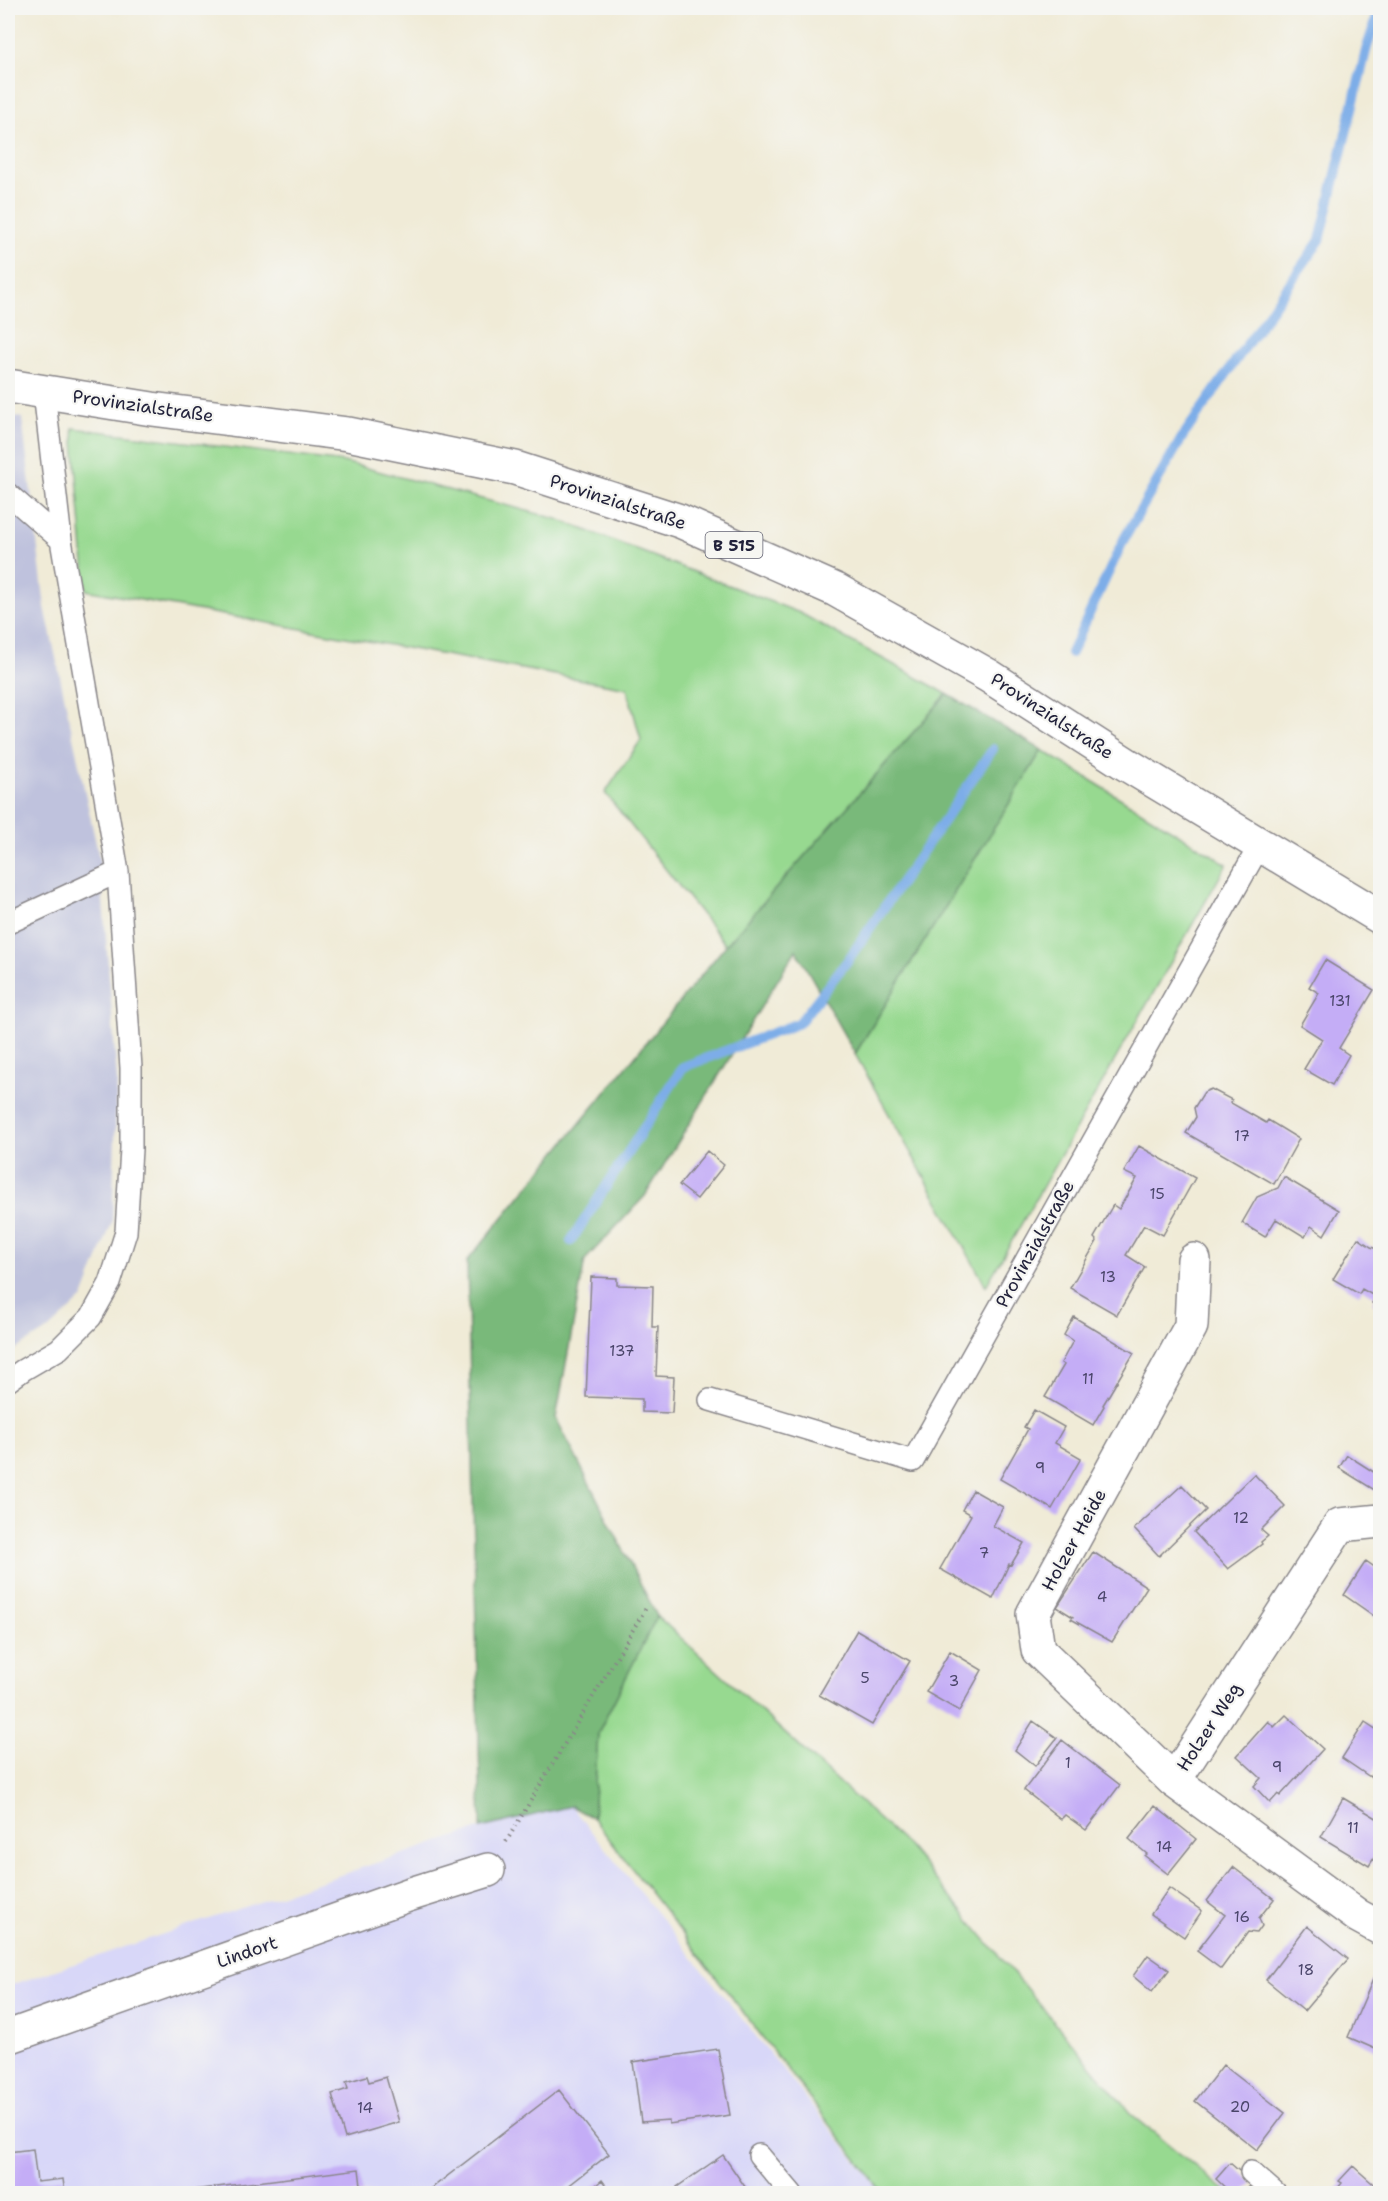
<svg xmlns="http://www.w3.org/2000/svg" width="1388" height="2201" font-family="'Shantell Sans',sans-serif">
<rect width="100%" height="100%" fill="#f6f6f2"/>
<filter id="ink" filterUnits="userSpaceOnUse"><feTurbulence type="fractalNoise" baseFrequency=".0167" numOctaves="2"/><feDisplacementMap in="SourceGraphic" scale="12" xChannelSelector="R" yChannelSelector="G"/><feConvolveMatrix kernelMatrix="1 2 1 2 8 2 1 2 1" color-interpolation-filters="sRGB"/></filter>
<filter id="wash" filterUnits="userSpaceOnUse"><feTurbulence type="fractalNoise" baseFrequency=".008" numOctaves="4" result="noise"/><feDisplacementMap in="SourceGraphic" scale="24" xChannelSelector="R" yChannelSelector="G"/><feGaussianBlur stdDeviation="1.35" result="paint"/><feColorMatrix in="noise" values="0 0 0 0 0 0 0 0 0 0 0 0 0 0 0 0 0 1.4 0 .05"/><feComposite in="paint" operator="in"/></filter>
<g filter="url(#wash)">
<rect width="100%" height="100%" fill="#f0ebd7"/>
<path fill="#d8d7f8" d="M571,1806L882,2193H8V1986L481,1828Z"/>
<path fill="#bfc2dd" d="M8,415L22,418L45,607L100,862L117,1080L112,1222L83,1298L52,1327L8,1354Z"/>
<path fill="#97d990" stroke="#5c7e66" stroke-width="1.5" d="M73,428L344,462L557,519L800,613L947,694L726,945L605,793L641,740L627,688L86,590Z
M1042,750L1227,864L986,1286L855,1054Z
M657,1616L907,1845L1130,2113L1228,2193H883L593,1818L598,1733Z"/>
<path fill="#79b97a" stroke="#4e6e5a" stroke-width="1.5" d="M947,694L1042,750L855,1054L796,950L645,1196L585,1260L556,1418L657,1616L598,1733L593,1818L571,1806L481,1828L467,1261L726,945Z"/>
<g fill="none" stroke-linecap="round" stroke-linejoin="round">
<path stroke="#7dade8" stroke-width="10" d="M1071,653L1124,539L1183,436L1320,240L1367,47L1380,8
M571,1241L683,1067L799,1023L848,960L993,749"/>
</g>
<g id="blocks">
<path fill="#c4adf6" d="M1325,960L1374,990L1339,1048L1349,1055L1332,1085L1304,1069L1322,1039L1300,1025L1319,993L1309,987Z
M1211,1089L1232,1100L1231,1103L1266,1123L1268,1120L1299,1139L1274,1184L1186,1133L1196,1117L1194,1108L1204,1092Z
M1139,1146L1195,1178L1163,1235L1144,1225L1126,1255L1145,1267L1117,1315L1070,1288L1097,1241L1094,1238L1113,1205L1119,1209L1137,1178L1124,1172Z
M707,1151L724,1165L697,1199L679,1185Z
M1284,1177L1339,1210L1324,1235L1311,1226L1305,1237L1276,1219L1265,1237L1242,1223L1257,1197L1278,1188Z
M1358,1238L1371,1247L1380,1250V1308L1372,1303L1376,1297L1362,1289L1359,1294L1333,1279Z
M591,1277L617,1278V1285L653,1286L652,1327H658L656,1376L674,1377L672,1413L642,1412V1399L586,1397Z
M1074,1317L1134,1353L1103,1405L1104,1406L1093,1425L1045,1397L1064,1365L1061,1363L1073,1341L1064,1335Z
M1034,1410L1064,1427L1055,1443L1081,1458L1052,1509L1000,1479L1028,1429L1024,1427Z
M1347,1455L1380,1476V1483L1376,1491L1339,1468Z
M1254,1474L1285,1506L1261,1530L1268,1536L1261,1542L1262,1544L1228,1569L1194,1532Z
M1182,1485L1206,1510L1159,1556L1134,1529Z
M973,1490L1003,1507L993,1526L1024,1543L1011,1565L1009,1564L993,1599L940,1569L971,1515L962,1510Z
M1093,1552L1147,1587L1112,1642L1071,1619L1073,1617L1057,1607Z
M1366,1561L1380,1571V1620L1344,1595Z
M857,1630L910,1661L872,1725L819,1695Z
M950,1651L982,1670L959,1711L926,1692Z
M1286,1715L1323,1749L1280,1796L1278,1794L1270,1803L1254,1786L1261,1778L1237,1756L1268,1721L1274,1727Z
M1033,1721L1057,1738L1035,1766L1015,1750Z
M1365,1722L1380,1732V1761L1370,1777L1342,1758Z
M1062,1740L1120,1785L1086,1830L1065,1815L1061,1819L1024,1790Z
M1343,1798L1380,1820V1855L1377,1853L1369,1866L1321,1837Z
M1155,1806L1196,1839L1168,1874L1145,1856L1147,1854L1129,1839Z
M1233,1867L1274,1899L1259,1918L1262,1926L1257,1933L1248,1932L1221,1969L1197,1951L1225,1915L1207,1901Z
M1169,1888L1202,1911L1184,1937L1151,1914Z
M1307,1926L1348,1959L1304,2011L1266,1980Z
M1148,1955L1169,1970L1152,1992L1133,1976Z
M1374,1977L1380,1980V2051L1348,2037Z
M718,2049L730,2115L669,2124V2120L641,2122L633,2062Z
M1223,2065L1285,2113L1257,2150L1195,2101Z
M367,2076L369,2082L386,2077L399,2122L345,2138L332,2094L348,2089L346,2082Z
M559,2090L609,2154L558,2194H436L432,2188Z
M33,2149L37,2182L63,2179L65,2194H8V2152Z
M723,2155L750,2194H682L677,2187Z
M1230,2163L1253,2183L1242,2194H1232L1216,2179Z
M1353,2166L1380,2190V2194H1333L1342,2183L1339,2181Z
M359,2169L362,2194H177V2192Z
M602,2180L612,2194H585Z"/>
</g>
</g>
<g filter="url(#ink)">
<use href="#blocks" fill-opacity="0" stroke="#898689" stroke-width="1.5"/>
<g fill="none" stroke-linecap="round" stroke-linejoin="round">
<defs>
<path id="service" d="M8,494L61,540
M8,923L118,872
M8,1381L23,1370L59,1349L91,1317L110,1283L126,1232L131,1149V1068L118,872L61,540L44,392
M710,1400L913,1461L1261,843
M759,2155L792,2194
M1251,2172L1276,2194"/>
<path id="minor" d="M1194,1260L1191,1326L1033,1614L1038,1650L1174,1781L1358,1916L1380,1928
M1174,1781L1340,1525L1380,1521
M8,2037L408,1895L488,1870"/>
<path id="primary" d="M8,386L152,409L348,434L515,468L680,521L836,590L989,676L1126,764L1380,917"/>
</defs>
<use href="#service" stroke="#898689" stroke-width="24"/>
<use href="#minor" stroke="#898689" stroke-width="36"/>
<use href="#primary" stroke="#898689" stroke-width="36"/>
<path stroke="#898689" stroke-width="4" stroke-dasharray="1.5 4.5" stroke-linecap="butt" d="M506,1842L646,1608"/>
<use href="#service" stroke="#fff" stroke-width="21"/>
<use href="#minor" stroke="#fff" stroke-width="33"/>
<use href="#primary" stroke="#fff" stroke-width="33"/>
</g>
</g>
<g text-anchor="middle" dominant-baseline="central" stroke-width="4.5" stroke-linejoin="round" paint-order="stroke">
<g font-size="15" fill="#4a456a">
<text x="1340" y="1001">131</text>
<text x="1242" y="1136">17</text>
<text x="1157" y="1194">15</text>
<text x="1108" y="1277">13</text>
<text x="622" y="1351">137</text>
<text x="1088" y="1379">11</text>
<text x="1040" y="1468">9</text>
<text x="1241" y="1518">12</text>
<text x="984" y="1553">7</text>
<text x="1102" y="1597">4</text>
<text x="865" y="1678">5</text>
<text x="954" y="1681">3</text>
<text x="1068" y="1763">1</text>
<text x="1277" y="1767">9</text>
<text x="1353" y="1828">11</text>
<text x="1164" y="1847">14</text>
<text x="1242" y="1917">16</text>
<text x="1306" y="1970">18</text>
<text x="1240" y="2107">20</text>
<text x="365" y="2108">14</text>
</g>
<rect fill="#f6f6f2" stroke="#626272" stroke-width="1.5" x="705.5" y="532" width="57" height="26" rx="4.5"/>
<g font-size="16" font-weight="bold" fill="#22223b">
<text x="734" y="545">B 515</text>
</g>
<g font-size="18" fill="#22223b" stroke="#f6f6f2">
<text transform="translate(143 406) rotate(8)">Provinzialstraße</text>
<text transform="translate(618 502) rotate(18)">Provinzialstraße</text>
<text transform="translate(1052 716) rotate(33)">Provinzialstraße</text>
<text transform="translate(1035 1244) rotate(-61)">Provinzialstraße</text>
<text transform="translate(1074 1540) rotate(-61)">Holzer Heide</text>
<text transform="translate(1209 1727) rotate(-57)">Holzer Weg</text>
<text transform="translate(247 1952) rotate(-19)">Lindort</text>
</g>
</g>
<rect width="1388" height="2201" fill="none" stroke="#f6f6f2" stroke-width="30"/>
</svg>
